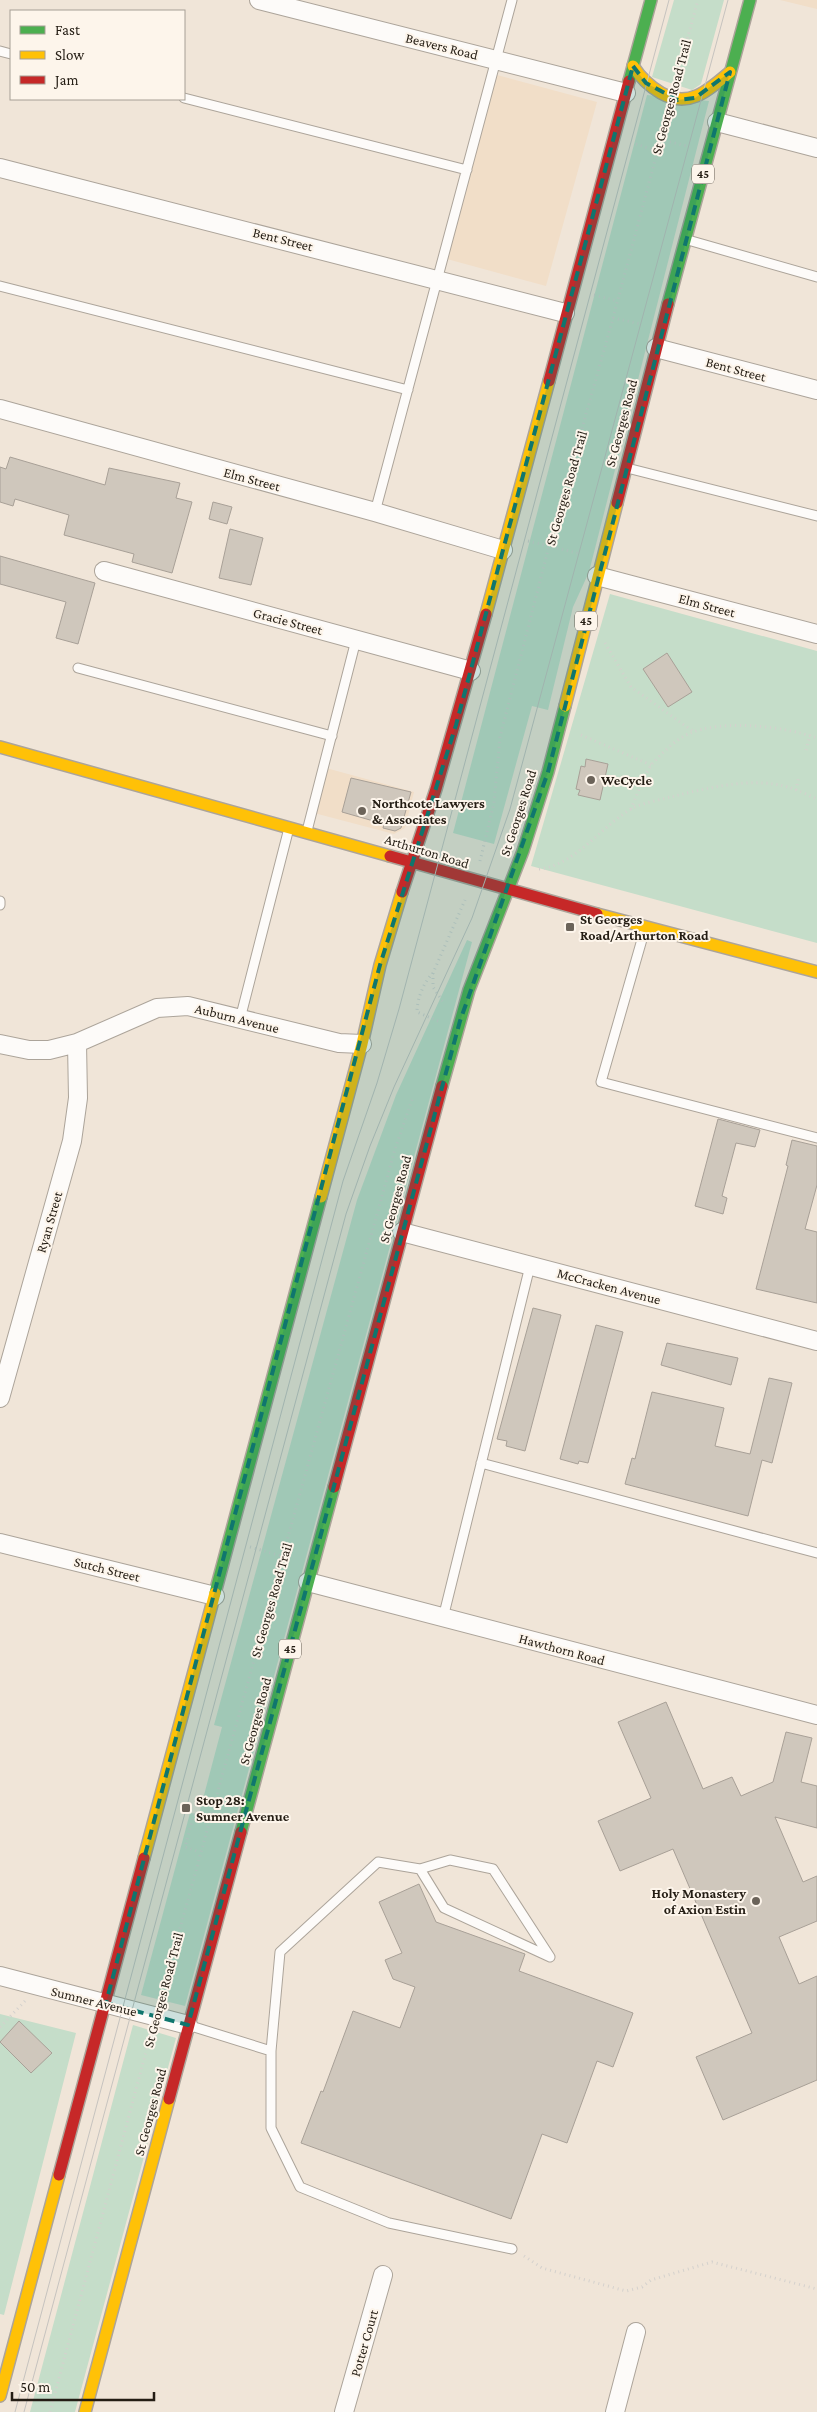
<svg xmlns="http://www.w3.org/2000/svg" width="817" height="2412" font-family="'Crimson Pro',serif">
<rect width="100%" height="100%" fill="#f0e5d8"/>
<path fill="#f1dec8" d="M780,0H817V9Z
M497,75L597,102L546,286L447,259Z
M326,768L414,792L405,828L394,834L314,813Z"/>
<path fill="#c5ddc9" d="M674,0H724L701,84L692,90L652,77Z
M647,95L709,101L589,572L573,607L548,710L532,706L494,844L453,833Z
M610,594L817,651V943L531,866Z
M467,940L472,942L185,2006L141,1995L190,1813L199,1814L222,1727L214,1725L357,1200L396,1095Z
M0,2014L76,2033L4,2315L0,2314Z
M133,2025L176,2038L75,2412H30Z"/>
<path fill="#cfc7bc" stroke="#a8a097" d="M10,457L105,485L109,468L180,483L176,498L192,502L172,573L132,562L134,554L64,535L69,515L15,499L13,506L0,502V467L6,469Z
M213,502L232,507L227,524L209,519Z
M230,529L263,538L251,585L219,578Z
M0,556L95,583L78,644L56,638L66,602L0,584Z
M667,653L692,692L668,707L643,669Z
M586,759L608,764L600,800L578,795L580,790L576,789L581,766L585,767Z
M351,778L411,792L401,828L395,831L383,828L384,824L342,812Z
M718,1119L760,1130L755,1147L736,1143L722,1196L727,1198L723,1214L695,1206Z
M792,1140L817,1146V1185L805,1229L817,1232V1303L756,1289L788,1166L786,1165Z
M533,1308L561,1315L525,1451L506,1446L507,1441L497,1439Z
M596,1325L623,1332L588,1463L579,1461L578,1464L560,1459Z
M667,1343L738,1358L731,1385L661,1365Z
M769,1378L792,1383L772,1463L762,1460L748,1516L625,1484L632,1458L635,1459L652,1392L724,1408L715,1446L750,1454Z
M666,1702L703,1789L732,1777L741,1796L773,1782L786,1732L812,1738L801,1782L817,1786V1828L775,1817L803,1882L817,1876V1921L779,1937L799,1984L817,1976V2080L723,2120L696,2057L752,2033L673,1849L620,1871L598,1821L651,1798L618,1722Z
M419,1884L436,1922L525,1954L519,1971L633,2013L613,2067L597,2061L567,2143L542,2134L511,2219L301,2143L321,2091L323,2092L353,2011L400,2028L415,1987L393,1979L385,1960L402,1953L379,1902Z
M19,2021L52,2053L31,2073L0,2042Z"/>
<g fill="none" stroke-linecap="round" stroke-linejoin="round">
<defs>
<path id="lane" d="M0,51L11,54
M184,98L467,170
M688,240L817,277
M0,286L408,390
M627,468L817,516
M375,512L512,0
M78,668L332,736
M307,831L356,640
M0,901V905
M645,929L601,1082L817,1138
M240,1019L289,828
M481,1463L817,1553
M443,1618L530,1266
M420,1869L450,1860L493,1869L550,1957
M191,2026L271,2051
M512,2249L389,2223L300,2187L271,2128V2051L280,1952L378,1862L420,1869L444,1908L550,1957"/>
<path id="street" d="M259,0L626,93
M717,122L817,148
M0,168L565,313
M656,348L817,390
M0,409L375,512L503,550
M104,571L471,671
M597,576L817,634
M0,1044L29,1050H49L77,1043L157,1008L188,1006L339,1043L362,1044
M402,1232L817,1341
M0,1398L72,1141L78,1098L77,1043
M0,1543L215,1596
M308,1582L817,1715
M0,1976L188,2025
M344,2412L383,2275
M615,2412L636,2332"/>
<path id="fast" d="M629,81L651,0
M668,304L750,0
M442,1086L469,990L523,851L548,772L565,706
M215,1593L321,1197
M241,1832L334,1487"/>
<path id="slow" d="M633,66C640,77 649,86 661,93C689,109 709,90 730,72
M486,614L549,381
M565,706L617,503
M0,747L390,856
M597,914L817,972
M321,1197L362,1044L380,965L402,892
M144,1858L215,1593
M0,2396L59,2175
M85,2412L169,2099"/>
<path id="jam" d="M549,381L629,81
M617,503L668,304
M390,856L597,914
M402,892L436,789L486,614
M334,1487L442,1086
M169,2099L241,1832
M59,2175L144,1858"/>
</defs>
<use href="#lane" stroke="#aca49a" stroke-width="11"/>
<use href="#street" stroke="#aca49a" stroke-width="20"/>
<use href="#fast" stroke="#aca49a" stroke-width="14"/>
<use href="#slow" stroke="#aca49a" stroke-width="14"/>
<use href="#jam" stroke="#aca49a" stroke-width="14"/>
<path stroke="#d4d1cd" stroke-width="3" stroke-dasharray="1 4" stroke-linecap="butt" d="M677,77L698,0
M660,140L688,146
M636,144L657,151
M594,295L618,301
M613,318L641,324
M528,541L581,554
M605,643L631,687L694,732
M581,735L651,765
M806,750L810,735
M796,790L799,776
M631,809C637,795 643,776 652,764C662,753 675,740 688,734C721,719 783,726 817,738
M480,861L494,803L500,737L549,546L613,318L666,119
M539,869C574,866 602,826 631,809C644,802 661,800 675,796C711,787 752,777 788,787C798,790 808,795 817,799
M433,973V987L443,1002
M438,1021L417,1012C417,998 424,982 433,973L465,900
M250,1547L292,1559
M194,1814L185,1847L200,1852
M160,2001L395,1149L413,1097
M0,2027L26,2000
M524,2256L542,2268L626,2291L642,2287L651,2280L712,2262L817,2289
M50,2412L151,2033"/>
<use href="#lane" stroke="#fdfbf9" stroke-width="9"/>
<use href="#street" stroke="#fdfbf9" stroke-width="18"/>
<use href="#fast" stroke="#4caf50" stroke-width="11"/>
<use href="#slow" stroke="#ffc107" stroke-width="11"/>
<use href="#jam" stroke="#c62828" stroke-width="11"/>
<path stroke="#c6c3bf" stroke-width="1" d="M15,2412L343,1181L377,1083L399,1009L669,0
M24,2412L346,1214L370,1146L394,1087L472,918L510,809L728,0"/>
</g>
<path fill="#0f766e" fill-opacity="0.2" stroke="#0f766e" stroke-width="4" stroke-dasharray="10 6" stroke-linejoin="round" d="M633,66L646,83L678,100L695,98L730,72L548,772L460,1021L188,2025L106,2003L380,965L456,725Z"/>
<g fill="#6b6359" stroke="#fdf5eb" stroke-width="2">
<circle cx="591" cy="780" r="5"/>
<circle cx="362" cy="811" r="5"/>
<rect x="565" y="922" width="10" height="10" rx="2.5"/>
<rect x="181" y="1803" width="10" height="10" rx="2.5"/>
<circle cx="756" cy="1901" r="5"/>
</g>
<g text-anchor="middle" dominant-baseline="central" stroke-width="4" stroke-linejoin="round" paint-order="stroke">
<g fill="#fdf5eb" stroke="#655e54" stroke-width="1">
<rect x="692" y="164.5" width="22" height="19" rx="4"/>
<rect x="575" y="611.5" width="22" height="19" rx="4"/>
<rect x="279" y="1639.5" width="22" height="19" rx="4"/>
</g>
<g font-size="12" font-weight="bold" fill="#241d14">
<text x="703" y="174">45</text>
<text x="586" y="621">45</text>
<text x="290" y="1649">45</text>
</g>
<g font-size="14" fill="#241d14" stroke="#fdf5eb">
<text transform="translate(442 46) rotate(14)">Beavers Road</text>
<text transform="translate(671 97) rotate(-75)">St Georges Road Trail</text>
<text transform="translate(283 239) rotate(14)">Bent Street</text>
<text transform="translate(736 369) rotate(15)">Bent Street</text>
<text transform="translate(621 423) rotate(-75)">St Georges Road</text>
<text transform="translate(252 479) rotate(15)">Elm Street</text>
<text transform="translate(566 488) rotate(-74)">St Georges Road Trail</text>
<text transform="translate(707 605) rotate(15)">Elm Street</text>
<text transform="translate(288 621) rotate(15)">Gracie Street</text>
<text transform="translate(518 813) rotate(-72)">St Georges Road</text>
<text transform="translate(427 851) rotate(17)">Arthurton Road</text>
<text transform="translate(237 1018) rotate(14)">Auburn Avenue</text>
<text transform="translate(395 1199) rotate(-75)">St Georges Road</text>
<text transform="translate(49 1222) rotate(-74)">Ryan Street</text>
<text transform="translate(609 1286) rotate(15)">McCracken Avenue</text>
<text transform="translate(107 1569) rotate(14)">Sutch Street</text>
<text transform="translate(271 1600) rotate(-74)">St Georges Road Trail</text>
<text transform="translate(562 1649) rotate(15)">Hawthorn Road</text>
<text transform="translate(255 1721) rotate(-75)">St Georges Road</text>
<text transform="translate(163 1990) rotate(-75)">St Georges Road Trail</text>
<text transform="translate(94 2001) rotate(14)">Sumner Avenue</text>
<text transform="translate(150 2112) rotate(-75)">St Georges Road</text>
<text transform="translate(364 2343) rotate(-74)">Potter Court</text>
</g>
<g font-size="14" font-weight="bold" fill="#241d14" stroke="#fdf5eb" text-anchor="start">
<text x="601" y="780">WeCycle</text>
<text x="372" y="803">Northcote Lawyers<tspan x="372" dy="16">&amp; Associates</tspan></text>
<text x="580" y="919">St Georges<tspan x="580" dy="16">Road/Arthurton Road</tspan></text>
<text x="196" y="1800">Stop 28:<tspan x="196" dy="16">Sumner Avenue</tspan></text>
<text x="746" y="1893" text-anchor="end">Holy Monastery<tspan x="746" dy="16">of Axion Estin</tspan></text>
</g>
</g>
<rect x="10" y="10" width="175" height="90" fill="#fdf5eb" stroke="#a69f95"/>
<rect x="20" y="26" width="25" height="8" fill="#4caf50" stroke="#a69f95"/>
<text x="55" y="35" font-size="15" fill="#241d14">Fast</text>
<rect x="20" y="51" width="25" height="8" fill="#ffc107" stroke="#a69f95"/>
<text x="55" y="60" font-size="15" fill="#241d14">Slow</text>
<rect x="20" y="76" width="25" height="8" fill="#c62828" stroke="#a69f95"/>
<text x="55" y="85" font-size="15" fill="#241d14">Jam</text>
<path d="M12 2392v8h142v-8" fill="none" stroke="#241d14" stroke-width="2.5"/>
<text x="20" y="2392" font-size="15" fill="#241d14" stroke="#fdf5eb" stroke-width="4" paint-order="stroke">50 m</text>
</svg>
